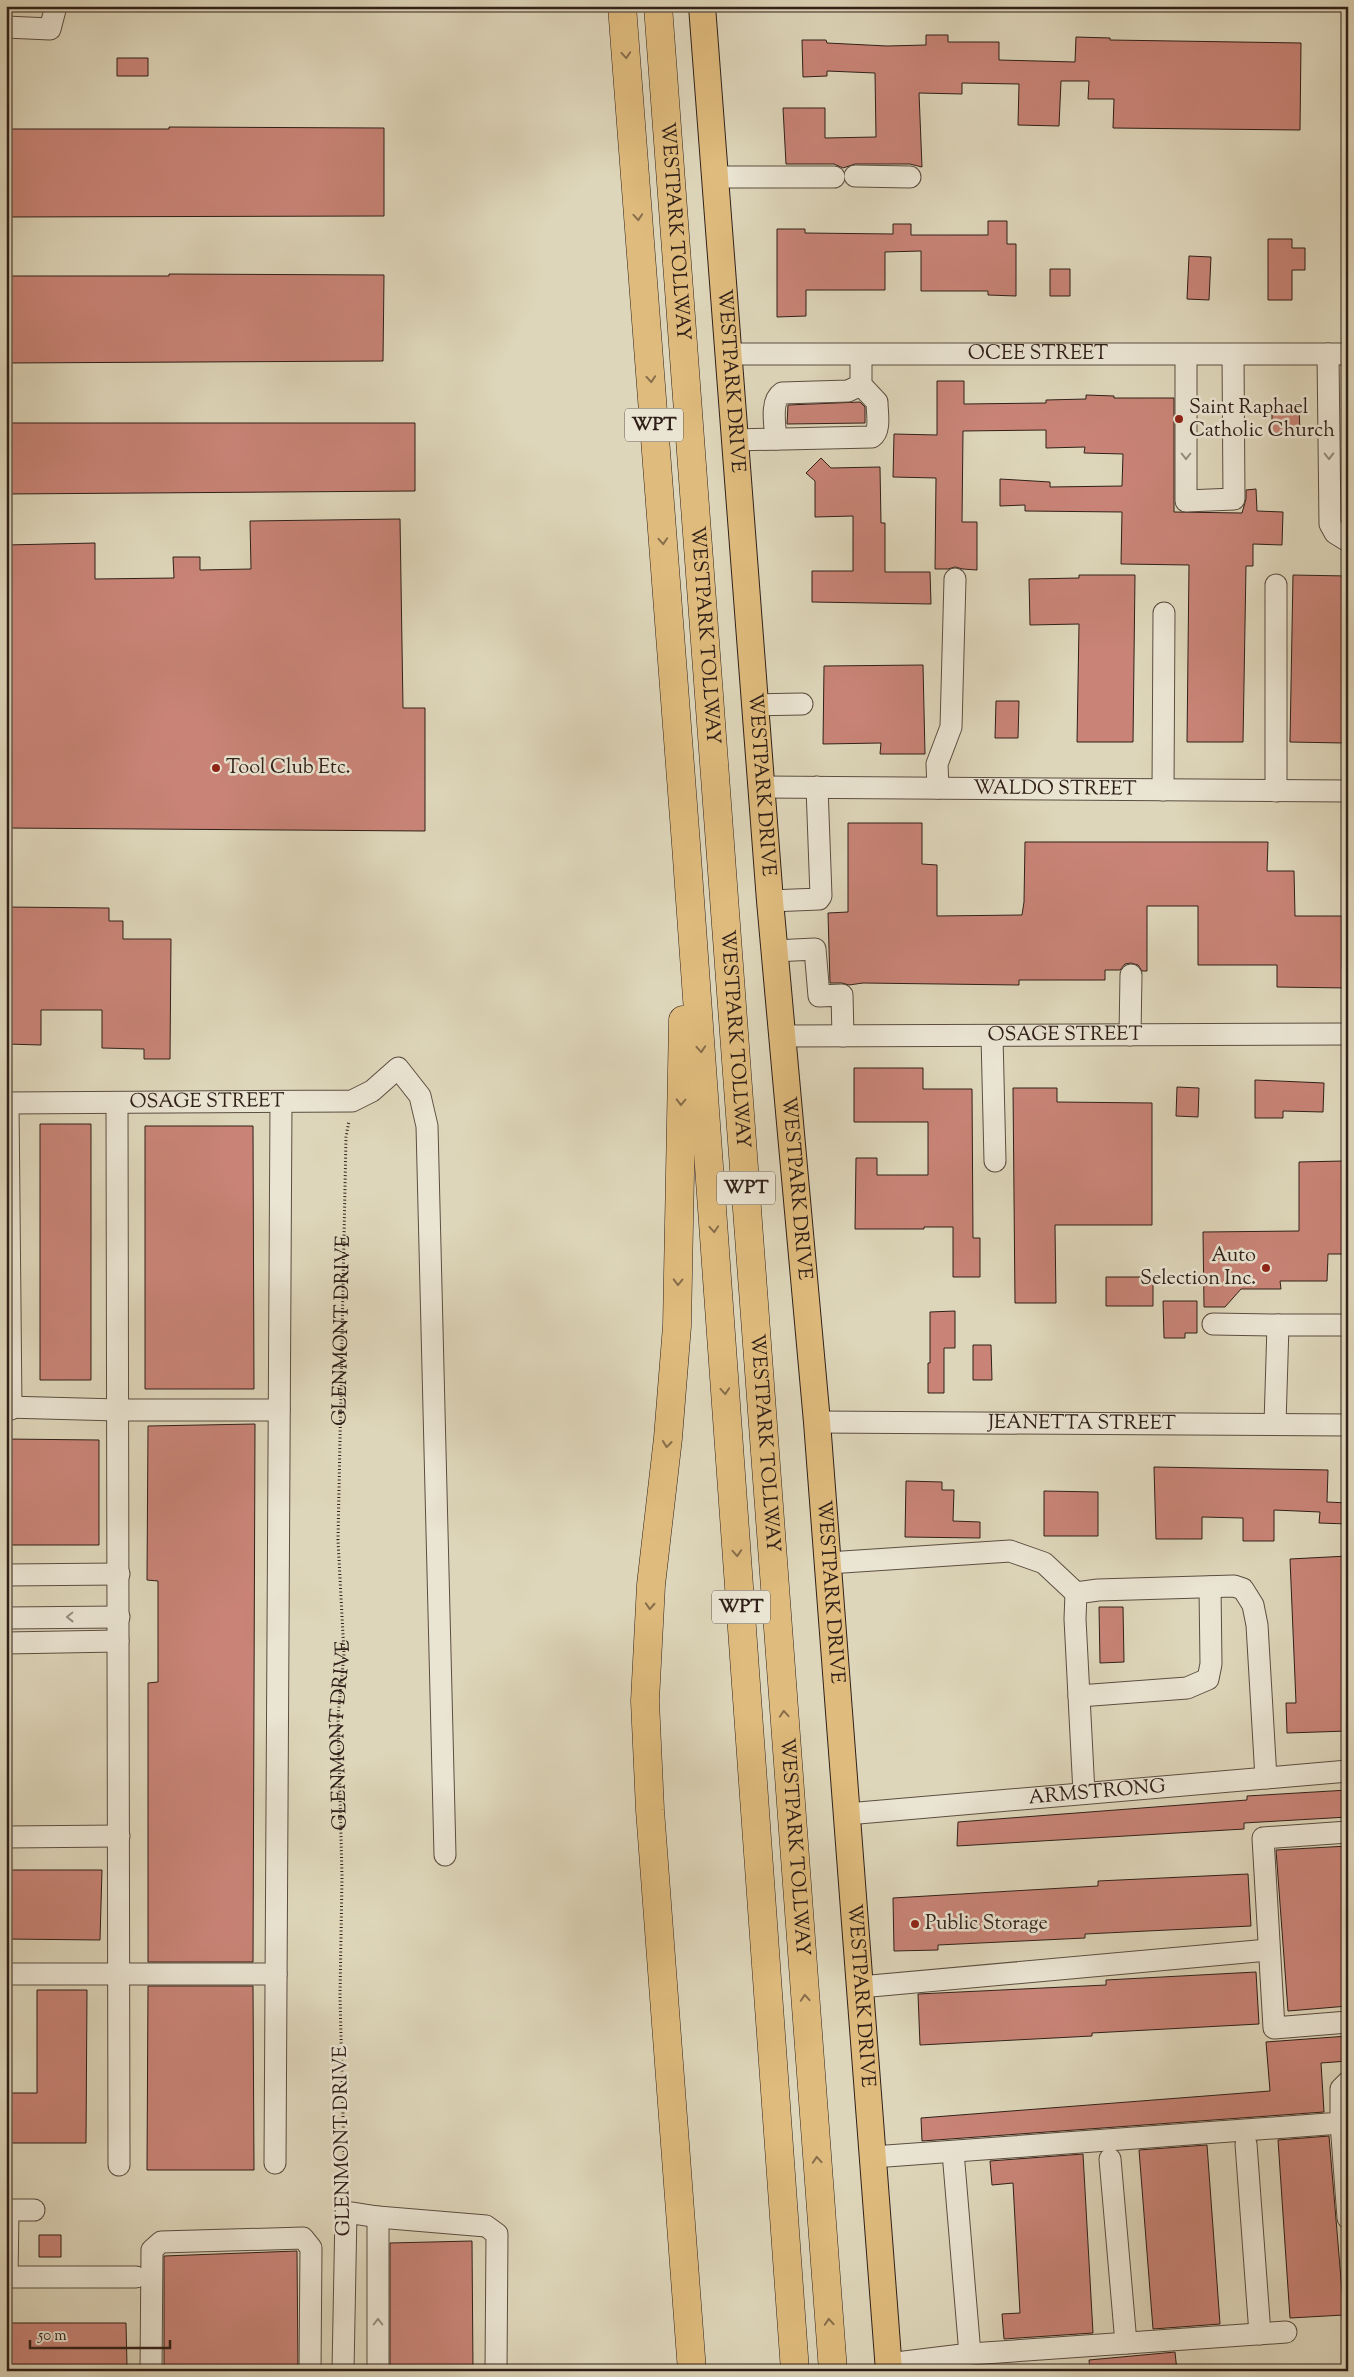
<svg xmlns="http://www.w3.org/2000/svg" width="1354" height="2377" font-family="'Sorts Mill Goudy',serif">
<rect width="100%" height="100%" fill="#ded6ba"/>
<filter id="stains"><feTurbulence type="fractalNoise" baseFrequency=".004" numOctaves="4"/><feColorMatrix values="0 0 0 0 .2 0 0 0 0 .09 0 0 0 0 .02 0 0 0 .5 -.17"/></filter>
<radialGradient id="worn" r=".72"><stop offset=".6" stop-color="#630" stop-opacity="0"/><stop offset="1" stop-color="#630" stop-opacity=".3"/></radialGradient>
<path fill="#c98477" stroke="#302019" d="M926,35H948V42H999V60L1075,62L1076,37L1110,38V40L1301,43L1300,130L1113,128L1114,99H1088L1089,81H1061L1059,126L1018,125L1019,84L962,83V94L919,93L922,167L910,164H855L843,168L834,164H786L783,108H825V138L876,137L875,73L827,71V76L803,77L802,40H826L827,43L887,46L926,45Z
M117,58H148V76H117Z
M169,127L384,128V216L6,217V129H169Z
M988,221H1007V244H1016V296L988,295V291H921V251L885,252V290H806V316L777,317V229H805V233L893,234V224H911V235H988Z
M1268,239H1292V248H1305V270H1292V300H1268Z
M1189,256L1211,257L1209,300L1187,299Z
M1050,269H1070V296H1050Z
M169,274L384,275L383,361L6,363V276H169Z
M937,381H964V404L1046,403V400L1086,399V395L1114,396V398H1174V512L1242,513L1246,499V490L1256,489L1257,511L1283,512L1282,545L1253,544V566H1246L1243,742H1187L1189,565L1121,564L1122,512L1025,511V505L1000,506V479L1050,482V487L1122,486L1123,454L1084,453L1085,447L1046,448V430L963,431L962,522H977V570L963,569L955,567L948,569H935L936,478L893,477L894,434L937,435Z
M860,402L865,407V423L787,424L788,405Z
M1272,406H1299L1300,433H1272Z
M6,423H415V491L6,494Z
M821,458L831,468L880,467L881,523H885V572H930L931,604L812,602V571H853V516L815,517V481L806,473Z
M400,519L403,708H425V831L6,828V545L95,543V579L174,578L173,557H200V570L251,569L250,521Z
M1079,575H1135L1133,742H1077L1079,624L1030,625L1029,579L1079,578Z
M1293,575L1347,576L1343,743L1290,742Z
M923,665L925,754H880L881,743L823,744L824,666Z
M996,701H1019L1018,738H995Z
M848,823H922V864L937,865V916L1022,915L1024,902L1025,842H1268L1267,871H1294L1295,916H1342V969H1348V988L1277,987V965H1198V906H1147V971H1142L1138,965L1131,963L1125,964L1120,970H1105V980H1019V985L863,983L849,985L842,983H830L828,913L848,912Z
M6,907L109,908V921H123V939H171L170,1059H144V1049L102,1048V1010H41V1045L6,1044Z
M854,1068H923V1089H972L973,1238H980V1277H953V1227H924V1229H855L856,1158H877V1175H928V1122H854Z
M1255,1080L1324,1083L1323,1112L1283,1111V1118H1255Z
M1177,1087L1199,1088L1198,1117L1176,1116Z
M1013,1088H1057V1102L1152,1103V1225H1055L1056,1303H1015Z
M40,1124H91V1380H40Z
M145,1126H253L254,1389H145Z
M1343,1161L1344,1234H1348V1254H1328L1327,1281H1280L1281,1289H1241L1225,1307H1204L1203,1232L1299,1231V1162Z
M1106,1277H1153V1306H1106Z
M1163,1301H1197V1333H1185V1338H1164Z
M955,1311V1348H944V1393H928V1363H930V1312Z
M973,1345H991L992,1380H973Z
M255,1424L253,1962H148V1683L158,1682V1581L147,1580L148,1426Z
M6,1439L99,1440V1545H6Z
M1154,1467L1328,1470L1327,1502L1348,1503V1524L1319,1523L1320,1512L1274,1510V1541H1243V1518L1202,1517V1539H1156Z
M906,1481L942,1482V1490H954L953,1521L980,1522V1538L905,1537Z
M1044,1491L1098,1492V1536H1044Z
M1348,1556V1731L1287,1733L1286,1703H1296L1290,1559Z
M1099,1607H1123L1124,1662L1100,1663Z
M1348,1790V1817L1244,1823V1829L957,1846L958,1822L1247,1800V1796Z
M1348,1846V2006L1288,2011L1276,1850Z
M6,1870H102L100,1940L6,1939Z
M1248,1874L1251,1926L1085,1934V1938L938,1945V1950L894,1951L893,1898L1098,1886V1881Z
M1256,1972L1259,2024L1092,2033V2036L920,2045L918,1994L1106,1985V1980Z
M148,1986H253L254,2170H147Z
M37,1990H87L86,2143H9L10,2093H37Z
M1348,2036V2061L1321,2063L1324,2112L922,2141L921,2118L1270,2091L1266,2042Z
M1329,2136L1344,2315L1290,2318L1278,2140Z
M1207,2145L1220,2324L1153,2329L1139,2150Z
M1083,2154L1093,2333L1004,2339L1002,2314L1020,2313L1013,2183L992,2185L990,2161Z
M39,2235H61V2257H39Z
M472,2241L473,2371H390V2243Z
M297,2251L298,2371H164V2256Z
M6,2323H126L127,2366H6Z
M1175,2352L1177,2371H1090L1089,2360Z"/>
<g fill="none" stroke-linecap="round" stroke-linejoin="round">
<defs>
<g id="minor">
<path d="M6,27L50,29L56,6"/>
<path d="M855,176L910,177"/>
<path d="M715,177H834"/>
<path id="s2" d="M728,354H1348"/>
<path d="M1328,354L1330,524L1335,533L1348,541"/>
<path d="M1186,355V501L1234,499L1233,355"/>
<path d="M776,439C775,425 770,401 782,393L848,391L861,385"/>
<path d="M735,440L872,437C881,431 877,412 877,402L861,385V355"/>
<path d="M1276,585V791"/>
<path d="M754,705L802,704"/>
<path id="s3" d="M761,787L1348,791"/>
<path d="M938,788L937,764L951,727L955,579"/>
<path d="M1163,790L1164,613"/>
<path d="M770,901L819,899L821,896L817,787"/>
<path d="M774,951L815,949L819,996L842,995L843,1036"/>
<path d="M1130,1035L1131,975"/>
<path id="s4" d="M781,1036L1348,1034"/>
<path d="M992,1036L995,1161"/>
<path id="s5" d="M6,1103L352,1101L372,1091L398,1068L420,1096L427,1126L445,1855"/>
<path d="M8,1103L11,1409"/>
<path d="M117,1103L119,2165"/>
<path d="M1213,1324L1278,1325"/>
<path d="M6,1407L118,1410H279"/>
<path id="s6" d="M817,1422L1348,1425"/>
<path d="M1275,1424L1278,1325H1348"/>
<path d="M828,1563L1010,1551L1044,1563L1076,1593"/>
<path d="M6,1575L119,1574"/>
<path d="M6,1618L119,1617"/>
<path d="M6,1643L118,1641"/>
<path d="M1079,1696L1187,1688L1208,1679L1211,1664L1210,1587"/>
<path d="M1084,1793L1075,1619L1076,1593L1098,1590L1234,1586L1243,1589L1253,1605L1257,1625L1266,1778"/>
<path id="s7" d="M847,1814L1348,1771"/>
<path d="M1348,1832L1263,1838L1274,2028L1348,2022"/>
<path d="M6,1837L119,1836"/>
<path d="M6,1974H276"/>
<path d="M860,1987L1268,1950"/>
<path d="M1341,2123L1348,2218"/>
<path d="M1246,2144L1260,2334"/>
<path d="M953,2152L970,2354"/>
<path d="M873,2157L1341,2123V2089L1348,2082"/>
<path d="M1110,2159L1126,2343"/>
<path d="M275,2163L281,1102"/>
<path d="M6,2210H34"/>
<path d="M8,2210L7,2277H136"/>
<path d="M378,2217V2371"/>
<path d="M888,2364L970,2354L1286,2332"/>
<path d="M151,2371L152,2250L161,2242L303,2238L311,2248L310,2371"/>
<path d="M343,2371L346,2212L378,2217L486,2226L497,2234L496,2371"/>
</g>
<g id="major">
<path id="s8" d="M702,6L770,901L817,1422L889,2371"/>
</g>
<g id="highway">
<path d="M622,6L686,844L795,2371"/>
<path id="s9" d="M658,6L833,2371"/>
<path d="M683,1020L677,1326L668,1438L651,1585L645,1701L650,1810L692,2371"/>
</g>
</defs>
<use href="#minor" stroke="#5c4e41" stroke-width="23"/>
<use href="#major" stroke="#302019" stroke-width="28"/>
<use href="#highway" stroke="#302019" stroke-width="29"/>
<path stroke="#302019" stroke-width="3" stroke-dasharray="1 2.5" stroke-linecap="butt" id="s1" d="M345,2194L340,1996L342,1877L338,1717L344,1654L338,1540L346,1137L349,1121"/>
<use href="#minor" stroke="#eae4d2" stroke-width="21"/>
<use href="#major" stroke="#dfbb7d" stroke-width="26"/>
<use href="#highway" stroke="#dfbb7d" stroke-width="28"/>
</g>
<defs><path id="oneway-chevron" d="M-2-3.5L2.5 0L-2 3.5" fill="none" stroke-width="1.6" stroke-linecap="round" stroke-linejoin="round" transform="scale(1.25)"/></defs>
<g stroke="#886e4b">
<use href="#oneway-chevron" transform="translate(626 55) rotate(86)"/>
<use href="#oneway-chevron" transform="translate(638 217) rotate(86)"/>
<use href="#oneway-chevron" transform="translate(651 379) rotate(86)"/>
<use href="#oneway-chevron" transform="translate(663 541) rotate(86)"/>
<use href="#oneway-chevron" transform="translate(701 1049) rotate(86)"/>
<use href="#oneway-chevron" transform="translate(681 1102) rotate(91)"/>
<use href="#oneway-chevron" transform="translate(714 1229) rotate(86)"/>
<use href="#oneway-chevron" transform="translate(678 1282) rotate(91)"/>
<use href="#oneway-chevron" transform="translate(725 1391) rotate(86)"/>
<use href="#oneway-chevron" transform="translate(667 1444) rotate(96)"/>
<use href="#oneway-chevron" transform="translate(737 1553) rotate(86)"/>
<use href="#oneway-chevron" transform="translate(650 1606) rotate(93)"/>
<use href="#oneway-chevron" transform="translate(784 1714) rotate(-94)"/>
<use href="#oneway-chevron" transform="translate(805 1998) rotate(-94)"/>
<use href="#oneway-chevron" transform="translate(817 2160) rotate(-94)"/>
<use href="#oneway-chevron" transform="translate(829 2322) rotate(-94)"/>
</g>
<g stroke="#968c7f">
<use href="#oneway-chevron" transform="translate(1186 456) rotate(90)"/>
<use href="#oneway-chevron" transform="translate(1329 456) rotate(89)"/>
<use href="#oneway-chevron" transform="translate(70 1617) rotate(179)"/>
<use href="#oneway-chevron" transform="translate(378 2322) rotate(-90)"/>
</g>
<g fill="#8f2418" stroke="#eae4d2" stroke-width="2">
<circle cx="1179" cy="419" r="5"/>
<circle cx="216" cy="768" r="5"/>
<circle cx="1266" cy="1268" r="5"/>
<circle cx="915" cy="1924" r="5"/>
</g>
<g text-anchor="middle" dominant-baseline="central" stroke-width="5" stroke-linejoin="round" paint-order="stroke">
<g fill="#eae4d2" stroke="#685b50" stroke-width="1">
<rect x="625" y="408.5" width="58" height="33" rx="4"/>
<rect x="717" y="1171.5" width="58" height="33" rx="4"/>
<rect x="712" y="1590.5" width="58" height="33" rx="4"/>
</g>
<g font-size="19" font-weight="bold" fill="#302019">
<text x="654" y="425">WPT</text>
<text x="746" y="1188">WPT</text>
<text x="741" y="1607">WPT</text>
</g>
<g font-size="20" fill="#302019" stroke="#eae4d2">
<text stroke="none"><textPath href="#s9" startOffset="226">WESTPARK TOLLWAY</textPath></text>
<text stroke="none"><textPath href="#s2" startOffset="310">OCEE STREET</textPath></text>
<text stroke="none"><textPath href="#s8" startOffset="376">WESTPARK DRIVE</textPath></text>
<text stroke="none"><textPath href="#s9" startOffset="631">WESTPARK TOLLWAY</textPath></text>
<text stroke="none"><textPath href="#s8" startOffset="781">WESTPARK DRIVE</textPath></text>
<text stroke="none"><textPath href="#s3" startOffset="294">WALDO STREET</textPath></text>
<text stroke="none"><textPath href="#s4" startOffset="284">OSAGE STREET</textPath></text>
<text stroke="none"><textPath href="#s9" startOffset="1036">WESTPARK TOLLWAY</textPath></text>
<text stroke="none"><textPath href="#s5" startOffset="201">OSAGE STREET</textPath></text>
<text stroke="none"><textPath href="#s8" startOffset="1186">WESTPARK DRIVE</textPath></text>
<text stroke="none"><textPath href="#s1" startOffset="864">GLENMONT DRIVE</textPath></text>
<text stroke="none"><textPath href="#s6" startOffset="265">JEANETTA STREET</textPath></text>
<text stroke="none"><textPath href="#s9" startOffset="1441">WESTPARK TOLLWAY</textPath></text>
<text stroke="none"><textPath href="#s8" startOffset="1591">WESTPARK DRIVE</textPath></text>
<text stroke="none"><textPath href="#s1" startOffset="459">GLENMONT DRIVE</textPath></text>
<text stroke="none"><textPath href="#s7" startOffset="251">ARMSTRONG</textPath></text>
<text stroke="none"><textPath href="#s9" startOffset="1846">WESTPARK TOLLWAY</textPath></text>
<text stroke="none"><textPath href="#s8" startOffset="1996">WESTPARK DRIVE</textPath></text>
<text transform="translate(343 2141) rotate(-91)">GLENMONT DRIVE</text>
</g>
<g font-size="20" fill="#302019" stroke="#eae4d2" text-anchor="start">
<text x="1189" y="408">Saint Raphael<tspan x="1189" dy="23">Catholic Church</tspan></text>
<text x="226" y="768">Tool Club Etc.</text>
<text x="1256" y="1256" text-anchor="end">Auto<tspan x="1256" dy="23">Selection Inc.</tspan></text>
<text x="925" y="1924">Public Storage</text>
</g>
</g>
<rect width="1354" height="2377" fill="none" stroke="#ded6ba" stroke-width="25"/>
<rect x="8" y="8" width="1339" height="2362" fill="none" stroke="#302019" stroke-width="2.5"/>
<rect x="12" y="12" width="1329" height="2352" fill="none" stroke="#302019"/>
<path d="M30 2340v8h140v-8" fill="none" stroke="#302019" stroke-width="2.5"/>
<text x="38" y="2340" font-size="15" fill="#302019" stroke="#eae4d2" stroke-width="4" paint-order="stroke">50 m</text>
<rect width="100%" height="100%" filter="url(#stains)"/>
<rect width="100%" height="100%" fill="url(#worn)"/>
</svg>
